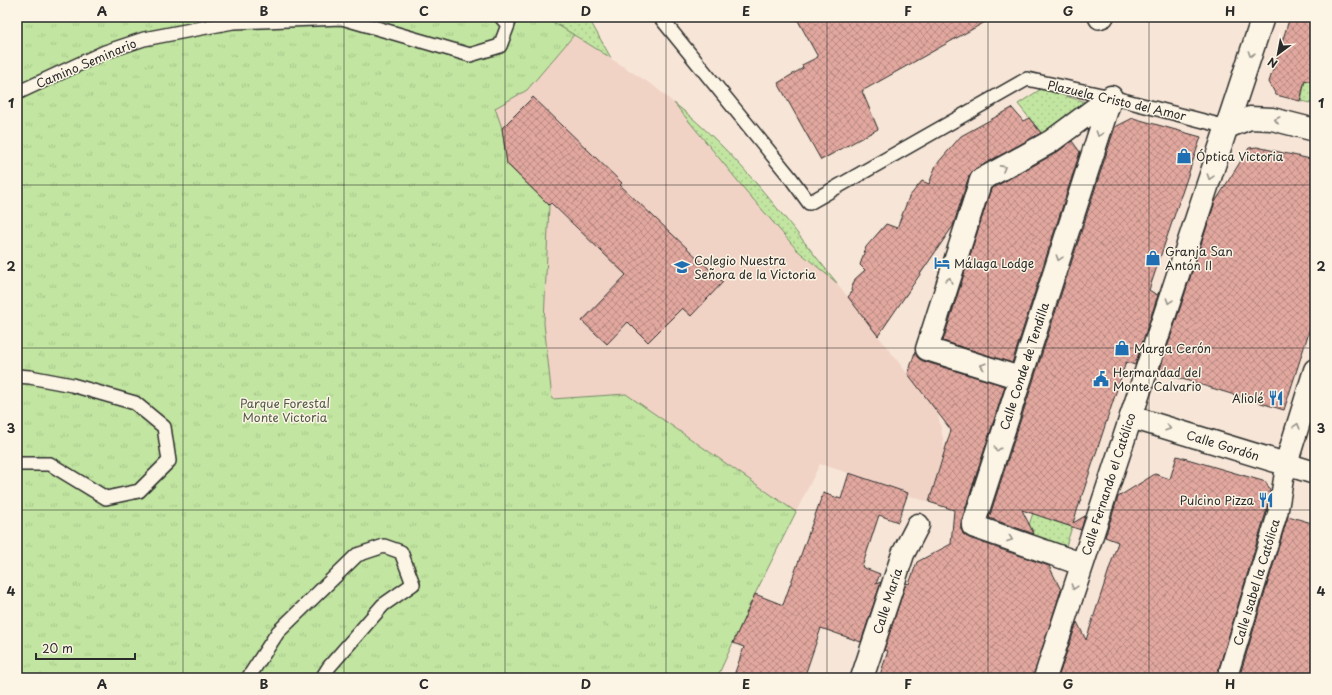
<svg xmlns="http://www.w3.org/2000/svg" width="1332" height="695" font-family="'Playpen Sans',sans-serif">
<defs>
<pattern id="grass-dots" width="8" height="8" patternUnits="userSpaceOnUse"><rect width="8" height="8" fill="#c2e6a1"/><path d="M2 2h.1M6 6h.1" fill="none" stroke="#a7c58b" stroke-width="1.8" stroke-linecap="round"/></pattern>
<pattern id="park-tufts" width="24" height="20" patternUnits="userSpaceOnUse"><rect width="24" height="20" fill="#c2e6a1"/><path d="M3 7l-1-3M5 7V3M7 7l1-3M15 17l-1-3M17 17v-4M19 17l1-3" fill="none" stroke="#a7c58b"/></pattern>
<pattern id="building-cross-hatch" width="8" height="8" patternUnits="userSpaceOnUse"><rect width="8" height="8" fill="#e2a89f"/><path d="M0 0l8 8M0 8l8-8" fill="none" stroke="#b78982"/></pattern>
</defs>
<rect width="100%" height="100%" fill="#f7e6d7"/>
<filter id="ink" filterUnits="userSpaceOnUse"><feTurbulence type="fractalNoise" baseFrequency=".025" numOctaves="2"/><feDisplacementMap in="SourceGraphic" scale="8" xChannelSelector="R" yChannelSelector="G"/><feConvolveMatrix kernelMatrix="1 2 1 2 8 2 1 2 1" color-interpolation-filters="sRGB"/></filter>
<g filter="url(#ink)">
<path fill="#f1d3c6" d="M574,35L654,86L674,103L746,191L797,250L837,283L932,405L938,414L943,438L945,458H942L928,502L907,495V492L820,464L796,512L626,394L552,399L544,323L549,205L507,164L495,108L527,90Z"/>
<path fill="url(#grass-dots)" stroke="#768866" d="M545,17H588L611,58Z
M1315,74V104L1301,101L1305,80L1312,82Z
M1041,89L1086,102L1043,135L1018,104Z
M674,103C738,153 786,220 837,283L797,250L746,191Z
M1039,495L1059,503L1053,521L1072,527L1066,546L1026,534Z"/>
<path fill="url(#park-tufts)" stroke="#768866" d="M17,17H545L574,35L527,90L495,108L502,128L507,164L549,205L544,323L552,399L626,394L796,512L755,594L717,678H17Z"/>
<path fill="url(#building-cross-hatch)" stroke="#2b2b2b" d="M796,17H994L862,91L878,129L821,160L778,83L803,68L802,65L818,57Z
M1290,17H1315V83L1305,80L1300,101L1276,95L1269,82Z
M533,97L622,183L620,185L723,282L691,316L682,308L648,342L628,322L607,344L582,321L626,275L551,203L549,205L507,164L502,128Z
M1012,108L1023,121L1029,118L1041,133L975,169L969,176L953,226L878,336L848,297L852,292L851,290L855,279L865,270L860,265L866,247L886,224L897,228L909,197L922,181L929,184L936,165L961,136Z
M1133,118L1201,137L1149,290L1157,295L1159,292L1135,365L1126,362L1073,523L1085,516L1081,530L1022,510L1034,534L989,518L1115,127Z
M1072,141L1080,152L1012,363L943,341L991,189L1056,153Z
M1257,147L1315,160V313L1284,410L1159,372L1215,202L1249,148Z
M915,352L918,358L923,361L1005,386L961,522V528L963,534L969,538L1049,566L1061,590L1033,678H879L888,651L884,650L906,583L909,584L917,562L951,544L954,510L929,502L951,430L908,374Z
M1177,456L1266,482L1270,491L1267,509L1216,678H1058L1077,622L1086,640L1105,582L1118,542L1105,537L1118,497L1155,474L1170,479Z
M849,473L908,493L898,522L879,515L862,567L880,574L876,584L881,582L861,642L821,628L804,678H733L744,647L733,643L755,594L783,605L823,493L841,499Z
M1288,516L1315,524V678H1239Z"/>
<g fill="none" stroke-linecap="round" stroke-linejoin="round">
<defs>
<path id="service" d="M660,17L790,177L809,203L1027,79L1111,97L1227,127
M17,93L105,52L144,39L233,22L342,18L470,55L500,46L508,25L501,17
M17,376L30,377L72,385L135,403L164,427L169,461L139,491L106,498L50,464H17
M248,678L278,632L357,555L384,546L401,552L413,584L383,605L329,667L322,678"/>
<path id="pedestrian" d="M1098,17L1099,19L1104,17
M1227,678L1278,512L1286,464"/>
<path id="minor" d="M1227,127L1250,118L1272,119L1315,130
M1020,378L927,349L981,180L1050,142L1111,97
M1286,464L1315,370
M1081,564L973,526L1111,97
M862,678L903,554L918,525
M1045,678L1131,417"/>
<path id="tertiary" d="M1263,17L1131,417L1315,473"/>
</defs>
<use href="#service" stroke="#2b2b2b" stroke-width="16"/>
<use href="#pedestrian" stroke="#2b2b2b" stroke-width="22"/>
<use href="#minor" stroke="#2b2b2b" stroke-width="25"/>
<use href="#tertiary" stroke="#2b2b2b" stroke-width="25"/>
<use href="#service" stroke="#fcf5e5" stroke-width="13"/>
<use href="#pedestrian" stroke="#fcf5e5" stroke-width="19"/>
<use href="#minor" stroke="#fcf5e5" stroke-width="22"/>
<use href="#tertiary" stroke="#fcf5e5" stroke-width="22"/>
</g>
<defs><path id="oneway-chevron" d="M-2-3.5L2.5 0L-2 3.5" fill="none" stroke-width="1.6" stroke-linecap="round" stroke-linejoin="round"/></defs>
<g stroke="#949088">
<use href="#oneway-chevron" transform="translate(1251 54) rotate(109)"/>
<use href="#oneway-chevron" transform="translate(1277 120) rotate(-167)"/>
<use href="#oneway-chevron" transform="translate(1099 134) rotate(108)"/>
<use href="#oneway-chevron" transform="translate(1003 168) rotate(-29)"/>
<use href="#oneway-chevron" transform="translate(1210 177) rotate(108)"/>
<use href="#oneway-chevron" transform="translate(1059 258) rotate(108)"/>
<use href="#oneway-chevron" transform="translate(949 280) rotate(-72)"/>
<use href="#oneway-chevron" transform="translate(1169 301) rotate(108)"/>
<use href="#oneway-chevron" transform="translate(983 366) rotate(-163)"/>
<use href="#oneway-chevron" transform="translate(1297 426) rotate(-74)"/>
<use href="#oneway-chevron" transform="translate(1168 428) rotate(17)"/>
<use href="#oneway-chevron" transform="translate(997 449) rotate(108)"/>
<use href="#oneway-chevron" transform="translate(1010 539) rotate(20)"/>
<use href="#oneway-chevron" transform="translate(1074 587) rotate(108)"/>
</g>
</g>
<path fill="none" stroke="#2b2b2b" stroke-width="1" stroke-opacity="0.55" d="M183,17V678M344,17V678M505,17V678M666,17V678M827,17V678M988,17V678M1149,17V678M17,185H1315M17,348H1315M17,510H1315"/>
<defs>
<symbol id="shop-bare" viewBox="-9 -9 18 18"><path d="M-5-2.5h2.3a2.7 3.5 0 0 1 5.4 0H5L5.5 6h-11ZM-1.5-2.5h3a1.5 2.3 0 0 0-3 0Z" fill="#1f6fb2" stroke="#fcf5e5" stroke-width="2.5" paint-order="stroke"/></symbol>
<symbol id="hotel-bare" viewBox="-9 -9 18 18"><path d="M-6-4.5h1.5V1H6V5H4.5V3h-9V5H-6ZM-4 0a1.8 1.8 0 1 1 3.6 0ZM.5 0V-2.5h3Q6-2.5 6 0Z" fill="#1f6fb2" stroke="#fcf5e5" stroke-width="2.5" paint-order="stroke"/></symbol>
<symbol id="school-bare" viewBox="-9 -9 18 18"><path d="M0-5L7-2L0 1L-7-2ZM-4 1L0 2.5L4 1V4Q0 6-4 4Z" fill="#1f6fb2" stroke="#fcf5e5" stroke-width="2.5" paint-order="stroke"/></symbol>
<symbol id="civic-bare" viewBox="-9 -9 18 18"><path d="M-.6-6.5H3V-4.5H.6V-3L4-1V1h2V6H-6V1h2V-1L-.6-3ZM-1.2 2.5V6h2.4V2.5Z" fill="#1f6fb2" stroke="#fcf5e5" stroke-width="2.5" paint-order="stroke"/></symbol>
<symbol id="restaurant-bare" viewBox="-9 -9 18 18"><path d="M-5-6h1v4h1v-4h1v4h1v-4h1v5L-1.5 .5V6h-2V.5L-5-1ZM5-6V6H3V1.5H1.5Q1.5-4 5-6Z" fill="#1f6fb2" stroke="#fcf5e5" stroke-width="2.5" paint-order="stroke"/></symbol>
</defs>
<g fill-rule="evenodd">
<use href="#shop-bare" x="1173" y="145" width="22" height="22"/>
<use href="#shop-bare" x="1142" y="247" width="22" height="22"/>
<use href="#hotel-bare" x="931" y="252" width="22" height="22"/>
<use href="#school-bare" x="671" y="256" width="22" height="22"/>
<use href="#shop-bare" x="1111" y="337" width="22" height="22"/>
<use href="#civic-bare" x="1090" y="368" width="22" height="22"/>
<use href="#restaurant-bare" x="1265" y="387" width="22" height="22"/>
<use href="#restaurant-bare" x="1255" y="489" width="22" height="22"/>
</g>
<g text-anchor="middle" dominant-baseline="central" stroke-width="3" stroke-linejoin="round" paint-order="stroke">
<g font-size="12" fill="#2b2b2b" stroke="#fcf5e5">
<text transform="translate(86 63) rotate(-23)">Camino Seminario</text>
<text transform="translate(1117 100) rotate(13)">Plazuela Cristo del Amor</text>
<text transform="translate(1024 366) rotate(-72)">Calle Conde de Tendilla</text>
<text transform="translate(1223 445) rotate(17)">Calle Gordón</text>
<text transform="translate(1108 484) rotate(-72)">Calle Fernando el Católico</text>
<text transform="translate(1256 582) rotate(-73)">Calle Isabel la Católica</text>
<text transform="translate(887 601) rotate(-72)">Calle María</text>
</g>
<g font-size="12" fill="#2b2b2b" stroke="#fcf5e5" text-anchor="start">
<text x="1196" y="156">Óptica Victoria</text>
<text x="1165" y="251">Granja San<tspan x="1165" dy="14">Antón II</tspan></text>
<text x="694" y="260">Colegio Nuestra<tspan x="694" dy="14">Señora de la Victoria</tspan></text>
<text x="954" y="263">Málaga Lodge</text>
<text x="1134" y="348">Marga Cerón</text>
<text x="1113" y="372">Hermandad del<tspan x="1113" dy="14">Monte Calvario</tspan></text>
<text x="1264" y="398" text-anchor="end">Aliolé</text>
<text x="1254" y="500" text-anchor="end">Pulcino Pizza</text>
</g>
<g font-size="12" fill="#515a48" stroke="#fcf5e5">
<text x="285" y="403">Parque Forestal<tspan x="285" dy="14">Monte Victoria</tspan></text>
</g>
</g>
<rect width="1332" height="695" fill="none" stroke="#fcf5e5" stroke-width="44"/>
<g transform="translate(1278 54) rotate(212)" stroke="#fcf5e5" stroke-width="3" paint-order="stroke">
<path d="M0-3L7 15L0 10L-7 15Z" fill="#2b2b2b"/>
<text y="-6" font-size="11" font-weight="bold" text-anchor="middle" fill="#2b2b2b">N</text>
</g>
<path d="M36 653v6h99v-6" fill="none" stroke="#2b2b2b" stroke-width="2"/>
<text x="42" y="653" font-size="12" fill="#2b2b2b" stroke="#fcf5e5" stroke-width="3" paint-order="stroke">20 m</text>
<rect x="22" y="22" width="1288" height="651" fill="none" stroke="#2b2b2b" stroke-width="1.5"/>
<g font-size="13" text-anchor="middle" font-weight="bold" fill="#2b2b2b">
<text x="102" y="16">A</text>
<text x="264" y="16">B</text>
<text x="424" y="16">C</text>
<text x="586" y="16">D</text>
<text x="746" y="16">E</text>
<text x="908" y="16">F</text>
<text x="1068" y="16">G</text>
<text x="1230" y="16">H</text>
<text x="11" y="108">1</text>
<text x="1321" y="108">1</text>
<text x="11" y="271">2</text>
<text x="1321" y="271">2</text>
<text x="11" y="433">3</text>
<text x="1321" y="433">3</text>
<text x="11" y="596">4</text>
<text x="1321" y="596">4</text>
<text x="102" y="689">A</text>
<text x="264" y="689">B</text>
<text x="424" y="689">C</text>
<text x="586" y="689">D</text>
<text x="746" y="689">E</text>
<text x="908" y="689">F</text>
<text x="1068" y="689">G</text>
<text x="1230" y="689">H</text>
</g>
</svg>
